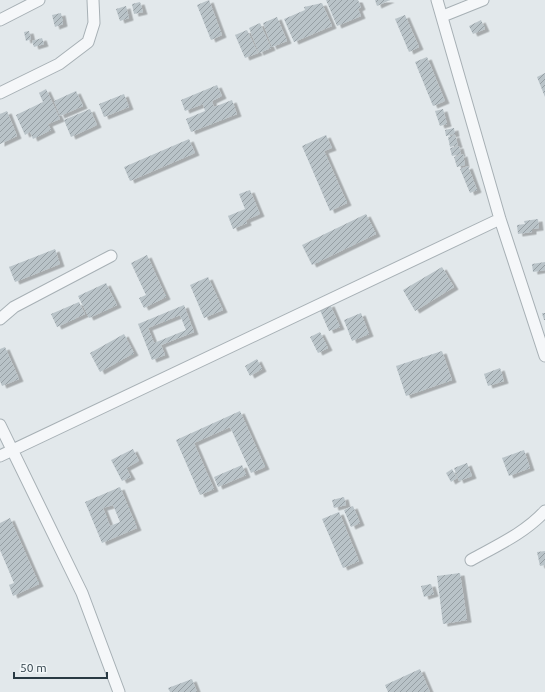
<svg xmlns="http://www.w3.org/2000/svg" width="545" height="692" font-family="Ubuntu,sans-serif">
<defs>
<pattern id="building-hatch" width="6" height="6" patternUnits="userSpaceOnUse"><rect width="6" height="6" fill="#b9c3c8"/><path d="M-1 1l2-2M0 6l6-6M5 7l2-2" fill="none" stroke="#969fa4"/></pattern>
<filter id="shadow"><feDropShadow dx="4.5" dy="2.5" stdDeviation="0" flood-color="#0004"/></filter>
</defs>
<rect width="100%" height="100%" fill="#e2e8eb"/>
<path fill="url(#building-hatch)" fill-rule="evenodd" filter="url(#shadow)" d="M209,0L222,35L211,40L197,5Z
M326,0H358L361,7L358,9L361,16L337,26Z
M375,0H390L377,6Z
M140,2L143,12L134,14L132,4Z
M322,3L332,26L294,42L284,19L305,10L304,7Z
M126,6L129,18L120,21L116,9Z
M61,13L63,24L55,27L52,15Z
M405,15L419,47L409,52L395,19Z
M277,17L287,41L272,47L263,23Z
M481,20L485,29L473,34L469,26Z
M260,23L271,48L259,53L249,28Z
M247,30L258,53L245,58L235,35Z
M29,31L31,39L26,41L24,32Z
M42,38L44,44L34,47L32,41Z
M427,57L445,101L433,106L415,62Z
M545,73V97L537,77Z
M217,85L222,96L212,101L214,107L232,100L237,114L191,132L186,119L205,111L203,104L185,111L181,100Z
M46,89L60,119L48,124L51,130L33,139L30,132L25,135L16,115L43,102L39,93Z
M76,91L83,106L60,116L54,101Z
M124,94L129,107L104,117L99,104Z
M90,109L97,125L71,137L64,120Z
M443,109L447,124L440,126L435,111Z
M7,111L17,136L0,144V114Z
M454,128L455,134L446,136L445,130Z
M326,135L332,148L324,151L347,203L330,211L302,146Z
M455,135L458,145L450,147L448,137Z
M189,139L195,153L130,181L124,167Z
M459,146L461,154L452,156L450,148Z
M463,154L465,165L457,167L454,157Z
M468,166L477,190L470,193L460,169Z
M250,190L260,214L246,220L247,223L233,229L228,216L245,209L239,194Z
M366,214L376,234L312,265L302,245Z
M538,219L539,228L532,229V232L518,234L517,225L525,224L524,221Z
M55,249L60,264L15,282L9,267Z
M147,255L166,297L144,308L139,298L146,295L131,263Z
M545,262V270L533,272L532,264Z
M442,267L454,287L415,311L403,290Z
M208,277L223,310L204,318L190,285Z
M106,283L117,305L89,318L78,296Z
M79,302L85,314L57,327L51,314Z
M330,304L340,327L329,331L319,308Z
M184,305L194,332L161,345L165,355L152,360L138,324ZM180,315L186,330L154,343L148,328Z
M361,313L369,334L352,341L344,320Z
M542,313H545V320H544Z
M320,332L328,348L318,353L310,337Z
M124,334L134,353L100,372L90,353Z
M5,347L19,379L2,386L0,381V349Z
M442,351L452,380L406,396L396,366Z
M257,359L262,369L250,376L245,366Z
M500,368L504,381L488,386L484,374Z
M240,411L265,467L251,473L230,427L194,443L214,489L200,495L176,440Z
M133,449L139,461L126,468L131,477L122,481L111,460Z
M524,450L530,468L509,476L502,458Z
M467,463L472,476L459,481L454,468Z
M242,465L246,475L218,487L214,477Z
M452,469L457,478L451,482L446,473Z
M120,487L137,528L102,543L85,502ZM113,505L120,522L110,526L103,508Z
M344,497L346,505L334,508L332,500Z
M353,506L360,523L351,527L344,510Z
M339,512L359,561L343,568L322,519Z
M10,518L39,584L13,596L9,585L14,583L0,550V523Z
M545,551V565L540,566L537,552Z
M460,573L467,620L443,624L437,576Z
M431,584L434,594L424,597L421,586Z
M420,669L430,692H388L385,685Z
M192,679L197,692H170L168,688Z"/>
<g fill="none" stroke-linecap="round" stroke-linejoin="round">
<defs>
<path id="minor" d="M437,0L500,219L545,356
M443,16L483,0
M0,20L39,0
M0,93L59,64L88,42L94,23L93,0
M0,319L14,307L111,256
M0,425L82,593L119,692
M0,456L500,219
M471,560C496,546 525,533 545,511"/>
</defs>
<use href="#minor" stroke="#a7b0b5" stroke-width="13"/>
<use href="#minor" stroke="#f5f7f9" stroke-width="11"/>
</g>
<path d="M14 672v6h93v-6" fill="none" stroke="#293a43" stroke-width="2"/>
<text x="20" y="672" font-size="12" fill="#293a43" stroke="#f1f6f8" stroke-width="3" paint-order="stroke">50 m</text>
</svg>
